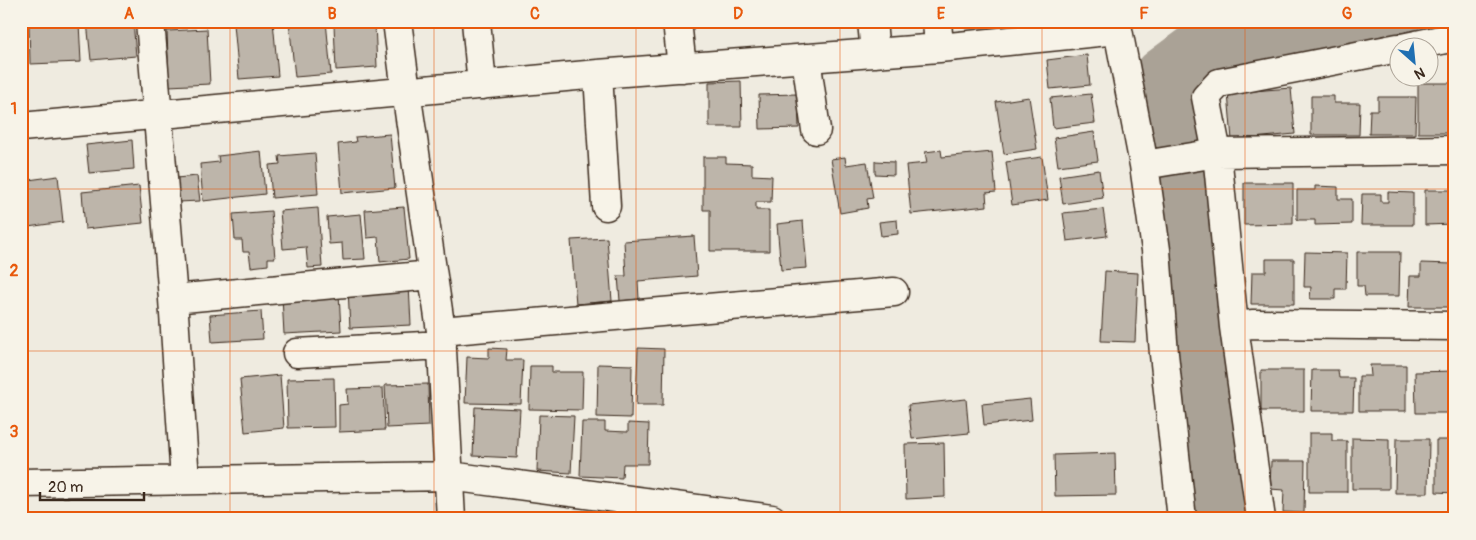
<svg xmlns="http://www.w3.org/2000/svg" width="1476" height="540" font-family="Pangolin,sans-serif">
<rect width="100%" height="100%" fill="#efebe0"/>
<filter id="ink" filterUnits="userSpaceOnUse"><feTurbulence type="fractalNoise" baseFrequency=".02" numOctaves="2"/><feDisplacementMap in="SourceGraphic" scale="10" xChannelSelector="R" yChannelSelector="G"/><feConvolveMatrix kernelMatrix="1 2 1 2 8 2 1 2 1" color-interpolation-filters="sRGB"/></filter>
<g filter="url(#ink)">
<g fill="none" stroke-linecap="round" stroke-linejoin="round">
<path stroke="#aaa296" stroke-width="62" d="M1225,519L1165,78L1196,55L1389,21"/>
</g>
<path fill="#bdb5aa" stroke="#3b2a1e" d="M133,21L136,56L91,60L87,22Z
M273,21L278,76L239,79L234,24Z
M289,21H326L331,74L295,77Z
M79,23L81,62L30,64L29,24Z
M375,23L377,67L336,70L334,25Z
M207,29L210,84L169,86L167,31Z
M1087,55L1090,85L1050,89L1047,60Z
M741,81L742,127H709V82Z
M1418,83H1455V133H1418Z
M1291,88L1295,134L1232,140L1228,93Z
M798,94L799,128L760,129L759,95Z
M1091,94L1095,123L1053,128L1050,98Z
M1311,96H1334V103H1360L1359,135H1311Z
M1029,97L1037,149L1004,154L996,102Z
M1378,97H1416L1415,134H1369L1370,110H1378Z
M1094,132L1098,161L1058,166L1054,138Z
M390,134L395,188L342,193L338,144L356,142L355,137Z
M132,140L134,169L89,173L86,145Z
M941,150L942,157L992,152L996,192L986,193L987,206L911,214L906,165L927,163L925,152Z
M261,151L265,194L203,201L200,164L219,162L218,156Z
M315,153L318,194L272,198L269,165L280,164L279,156Z
M703,157H726V163L752,164V175L772,176L771,202H756V210H769V251H710V210H703Z
M845,157L846,165L867,162L873,198L867,199L868,208L840,213L831,159Z
M1042,157L1048,200L1012,205L1006,162Z
M875,161L894,162V175L875,174Z
M1099,170L1103,198L1063,204L1059,176Z
M58,176L63,222L21,228V181Z
M197,176L200,201L178,202L176,178Z
M1244,183H1293V224L1244,225Z
M139,186L143,223L85,229L82,192Z
M1315,186L1338,187V199H1352V224L1315,225V220H1297V190H1315Z
M1425,190H1455V224L1425,225Z
M1388,192L1413,193V225H1361L1362,194H1381V202H1388Z
M404,207L409,259L380,262L378,237L367,238L365,210Z
M318,208L322,267L308,268L306,247L283,249L280,211Z
M1103,209L1107,236L1067,241L1063,213Z
M271,211L275,258H268V265L251,267L249,252H243L242,240H235L233,214Z
M361,214L365,259L343,260L342,243L329,244L327,217Z
M897,220L898,234L881,236L879,222Z
M803,221L807,268L781,270L777,224Z
M694,236L697,276L638,281L639,299L620,301L618,276H626L624,241Z
M607,238L612,301L576,304L571,240Z
M1305,252L1347,253L1346,289H1335V299H1310L1311,287H1304Z
M1357,252H1400L1399,296H1365L1364,286H1357Z
M1266,259H1294V304H1251L1252,272H1266Z
M1421,263L1452,264V307H1409L1410,276H1421Z
M1105,271L1138,273L1135,342L1101,341Z
M409,285L411,325L350,328L348,289Z
M339,293L341,331L284,334L282,297Z
M261,311L263,339L212,342L210,315Z
M489,348L507,349L506,360H523L521,404L465,403L467,357L489,358Z
M638,348L664,349L663,405H636Z
M598,364L632,365L631,418L597,417Z
M1370,365H1406V411H1359V376H1371Z
M530,366H552V372H583L582,410L529,409Z
M1261,370H1304V411H1261Z
M1312,370H1338L1339,378H1354L1353,411H1311Z
M1455,371V413H1416L1415,372Z
M280,375L284,428L245,432L240,379Z
M334,378L335,427L288,428L287,379Z
M428,384L429,426L387,428L385,385Z
M383,388L385,430L339,432V405L348,404L347,389Z
M966,399L969,433L912,439L908,405Z
M1030,399L1032,420L984,425L982,404Z
M475,407L520,409L517,458L473,456Z
M539,415L574,416L571,473L537,471Z
M582,422H605V431L628,432V423L649,424L648,464H623L622,478L580,476Z
M1309,433H1332V441H1347V492H1309Z
M1352,438L1389,439V489H1352Z
M1396,439H1429L1428,493H1395Z
M1436,440H1455V493L1436,492Z
M944,443L945,497L906,499L905,444Z
M1115,453L1116,495L1055,496L1054,455Z
M1271,461H1305L1304,513L1283,512L1284,490L1270,489Z"/>
<g fill="none" stroke-linecap="round" stroke-linejoin="round">
<defs>
<path id="minor" d="M150,21L173,299L185,480
M397,21L406,91L441,331L451,519
M476,21L482,85
M677,21L682,68
M872,21L875,53
M937,21L939,48
M1402,48L1455,37
M806,58L816,130
M598,74L606,206
M21,127L598,74L939,48L1118,30L1144,165L1156,250L1164,354L1182,519
M1144,165L1217,153L1455,150
M173,299L432,275
M1234,327L1252,324L1455,326
M441,331L894,292
M297,353L442,345
M21,483L450,476L772,519
M1261,519L1234,327L1217,153L1206,97L1219,83L1398,48"/>
</defs>
<use href="#minor" stroke="#3b2a1e" stroke-width="31"/>
<use href="#minor" stroke="#f7f3e8" stroke-width="28"/>
</g>
</g>
<path fill="none" stroke="#e8590c" stroke-width="1" stroke-opacity="0.55" d="M230,21V519M434,21V519M636,21V519M840,21V519M1042,21V519M1245,21V519M21,189H1455M21,351H1455"/>
<rect width="1476" height="540" fill="none" stroke="#f7f3e8" stroke-width="55"/>
<g transform="translate(1414 62) rotate(153)"><circle r="24" fill="#f7f3e8" stroke="#aca397"/>
<path d="M0-4L9 19L0 12L-9 19Z" fill="#1f6fb2"/>
<text y="-8" font-size="14" font-weight="bold" text-anchor="middle" fill="#3b2a1e">N</text>
</g>
<path d="M40 492v8h104v-8" fill="none" stroke="#3b2a1e" stroke-width="2.5"/>
<text x="48" y="492" font-size="15" fill="#3b2a1e" stroke="#f7f3e8" stroke-width="4" paint-order="stroke">20 m</text>
<rect x="28" y="28" width="1420" height="484" fill="none" stroke="#e8590c" stroke-width="2"/>
<g font-size="16" text-anchor="middle" font-weight="bold" fill="#e8590c">
<text x="129" y="19">A</text>
<text x="332" y="19">B</text>
<text x="535" y="19">C</text>
<text x="738" y="19">D</text>
<text x="941" y="19">E</text>
<text x="1144" y="19">F</text>
<text x="1347" y="19">G</text>
<text x="14" y="114">1</text>
<text x="14" y="276">2</text>
<text x="14" y="437">3</text>
</g>
</svg>
